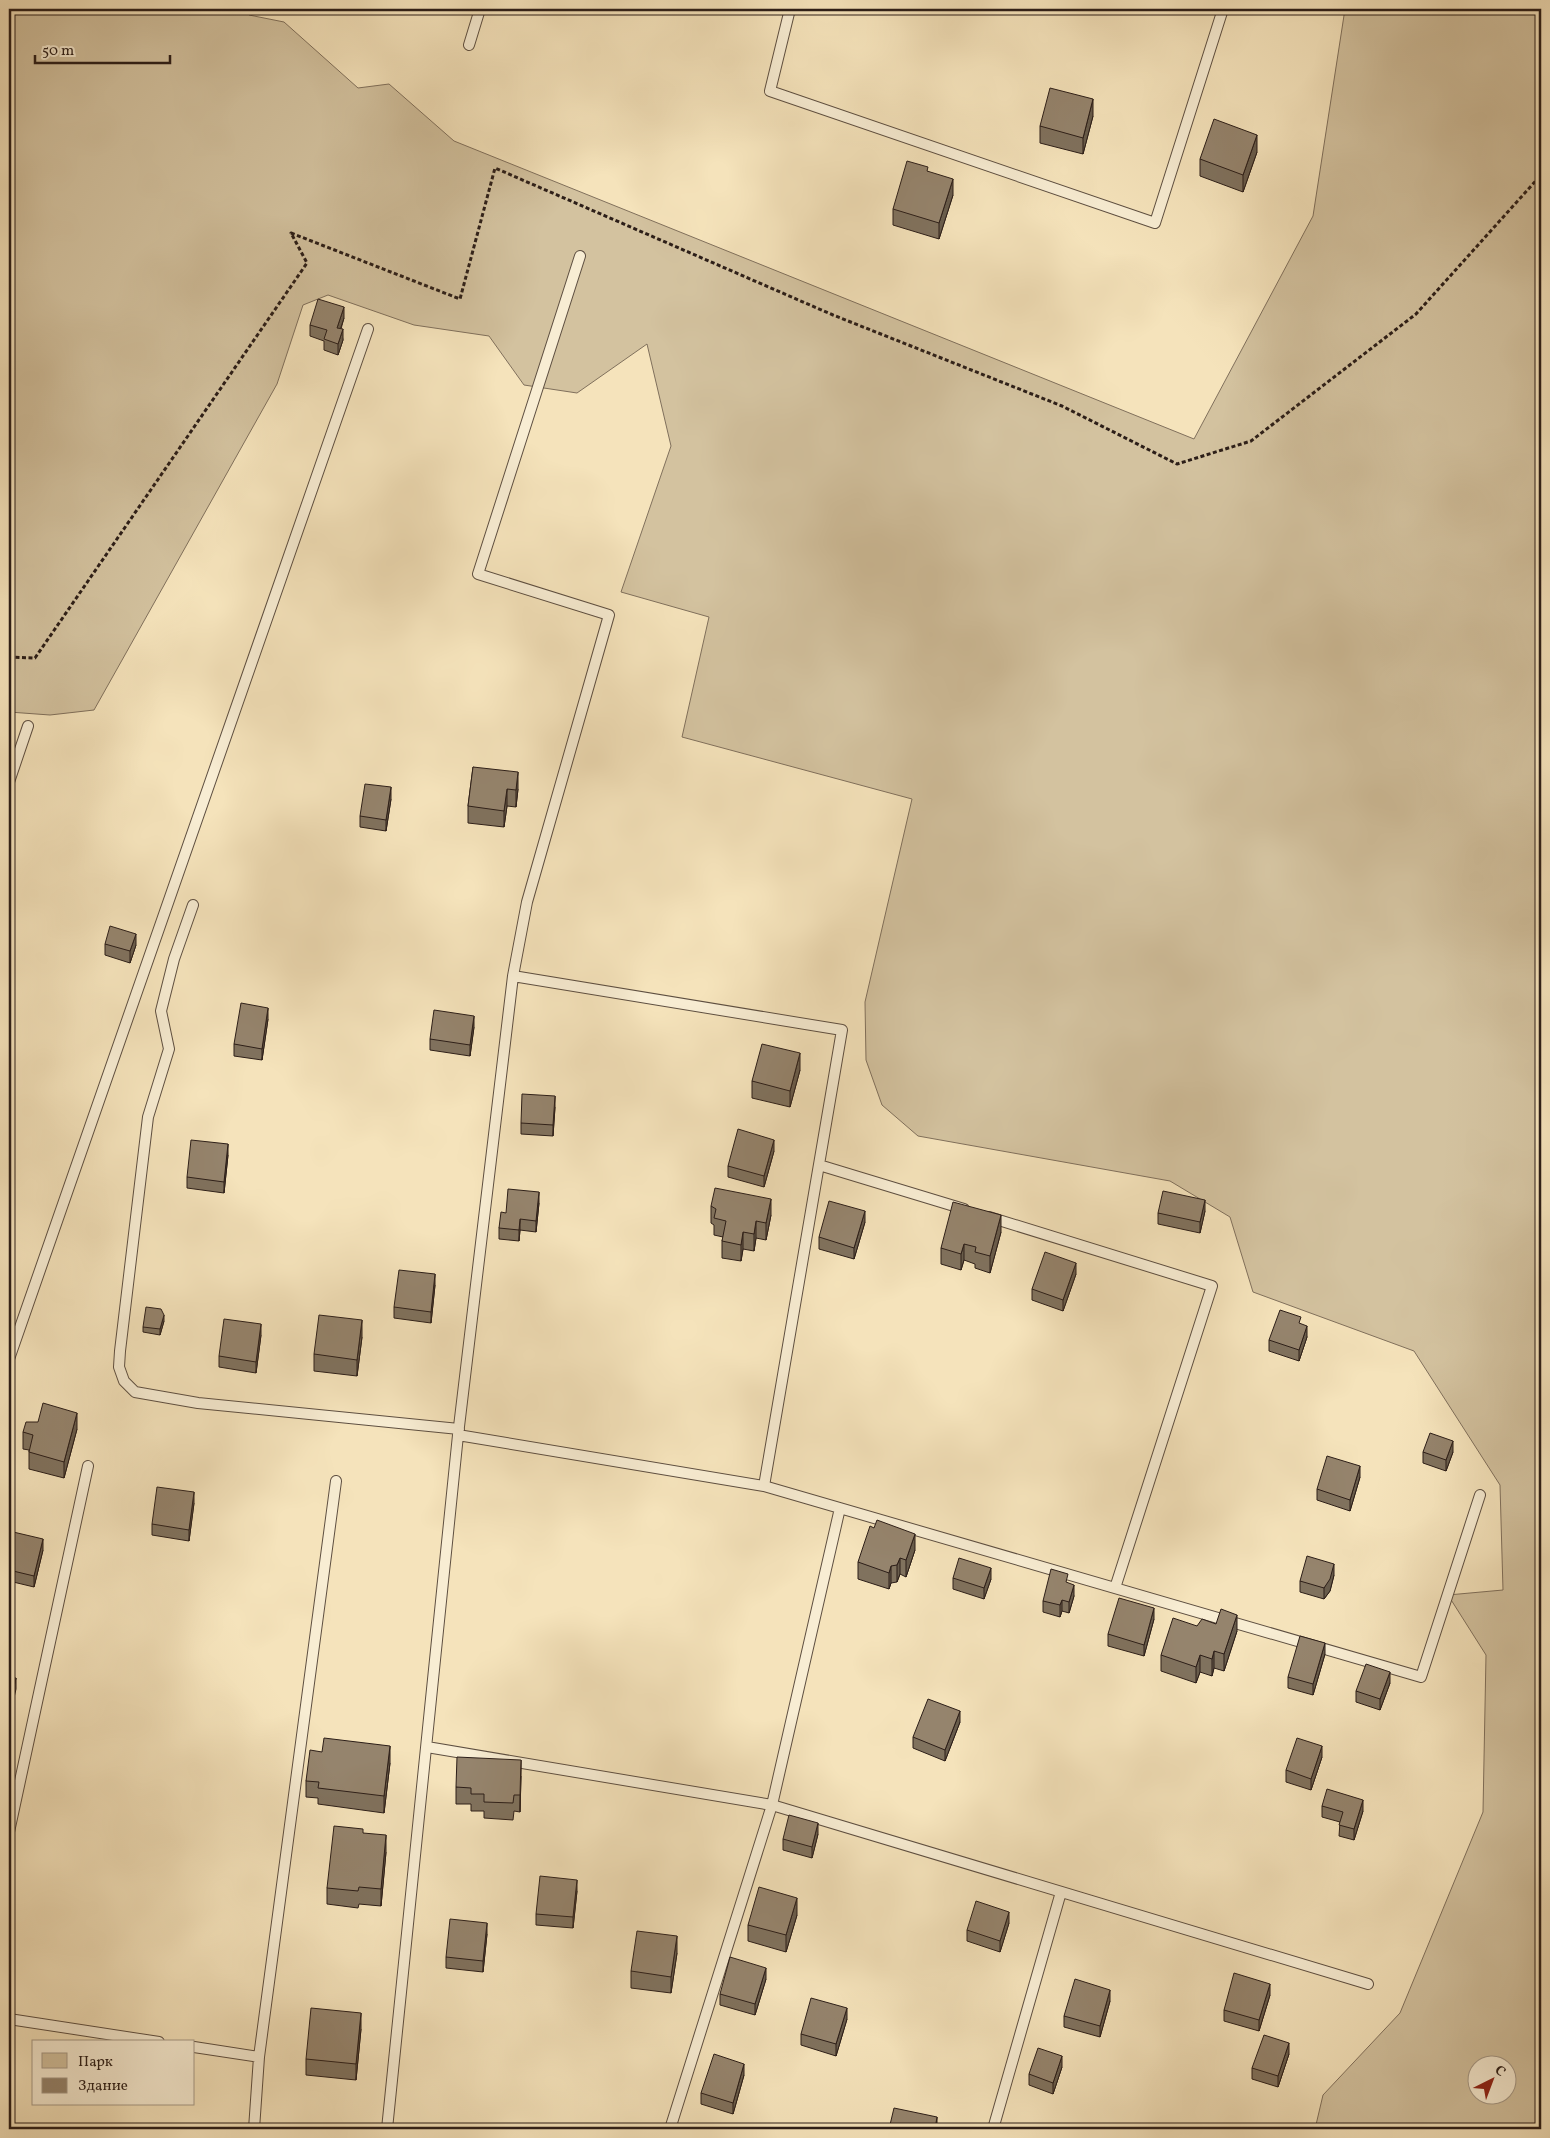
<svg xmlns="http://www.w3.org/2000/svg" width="1550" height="2138" font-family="Vollkorn,serif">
<rect width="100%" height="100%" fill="#f5e3bb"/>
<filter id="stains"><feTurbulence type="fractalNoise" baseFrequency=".004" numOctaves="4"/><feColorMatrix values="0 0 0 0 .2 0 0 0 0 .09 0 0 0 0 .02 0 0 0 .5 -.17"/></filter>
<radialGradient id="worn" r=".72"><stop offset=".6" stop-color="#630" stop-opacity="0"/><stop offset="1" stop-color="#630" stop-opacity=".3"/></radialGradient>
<path fill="#d3c29f" stroke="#80705c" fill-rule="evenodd" d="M9,9H244L249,15L284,22L358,88L389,84L454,141L1194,439L1313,216L1345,9H1541V2129H1315L1323,2095L1400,2013L1483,1812L1486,1655L1448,1595L1503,1590L1500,1485L1414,1351L1253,1292L1230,1217L1170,1181L918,1136L882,1105L866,1060L865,1002L912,799L682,737L709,617L621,592L671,446L647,344L577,393L524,385L489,336L414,325L328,295L303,305L277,384L94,710L50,715L9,712ZM1478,2066H1508V2096H1478Z"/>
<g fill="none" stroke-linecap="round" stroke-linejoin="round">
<defs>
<path id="service" d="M790,9L770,91L1155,223L1223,9
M469,45L480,9
M9,782L28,726
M193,905L174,959L161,1011L169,1049L148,1117L120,1351L119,1367L124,1381L135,1392L198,1403L459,1429
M513,976L842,1030L764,1486
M819,1165L964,1209
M989,1217L1212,1286L1115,1588
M9,1359L368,329
M458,1435L764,1486L1421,1677L1480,1495
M427,1747L772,1805L1368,1984
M9,1832L88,1466
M9,2019L159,2042
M194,2047L259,2057
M254,2129L259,2057L336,1481
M387,2129L458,1435L513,976L527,902L609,615L478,574L580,256
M670,2129L772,1805L840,1508
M993,2129L1061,1892"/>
</defs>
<use href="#service" stroke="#5e4f41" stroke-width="12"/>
<path stroke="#2c1e18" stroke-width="3" stroke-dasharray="4 2.5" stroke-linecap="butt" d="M9,657L35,658L307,263L291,233L460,299L495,168L833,315L1062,406L1177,464L1251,441L1416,314L1541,175"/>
<use href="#service" stroke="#f8edd3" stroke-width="10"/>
</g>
<path fill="#80725e" stroke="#2c1e18" d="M1093,116L1083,154L1040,143V126Z
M1257,152L1243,192L1200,176V159Z
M928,171L953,195L939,239L893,225V209Z
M344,318L341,329L343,340L338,355L324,350V341L310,336V325Z
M473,767L518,789L516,807L507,806L504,827L468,823V806Z
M391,799L386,831L360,827V816Z
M105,944L136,945L130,963L105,955Z
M268,1019L262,1060L234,1056V1044Z
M474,1027L470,1056L430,1050V1039Z
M800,1070L790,1107L752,1098V1081Z
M555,1107L553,1136L521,1134V1123Z
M774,1151L764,1187L728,1177V1166Z
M228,1155L224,1193L187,1188V1177Z
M539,1203L536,1232L520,1230L519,1241L499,1239V1228L506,1213Z
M711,1206L771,1215L766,1240L756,1238L754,1251L743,1249L741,1261L722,1258V1241L723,1237L714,1235V1225L711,1223Z
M1205,1211L1200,1233L1158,1224V1213Z
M865,1222L854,1259L819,1249V1237Z
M1001,1232L990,1273L975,1268V1264L964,1260L961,1270L941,1264V1248Z
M1076,1274L1063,1311L1032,1300V1289Z
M435,1285L431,1323L394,1318V1307Z
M164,1321L160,1335L143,1332V1327Z
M1301,1324L1307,1337L1299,1361L1269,1351V1340Z
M261,1335L256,1373L219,1367V1356Z
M362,1337L357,1376L314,1371V1354Z
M77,1429L64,1478L29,1469V1450L23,1449V1432Z
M1423,1452H1453L1446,1471L1423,1463Z
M1360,1477L1350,1511L1317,1500V1489Z
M194,1503L189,1541L152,1535V1524Z
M9,1531L43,1550L34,1587L9,1581Z
M915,1550L906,1577L900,1574L897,1582L891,1583L889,1589L858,1579V1562Z
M1334,1575L1330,1591L1324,1599L1300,1592V1581Z
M953,1578L991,1579L984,1599L953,1589Z
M1068,1583L1074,1596L1069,1613L1062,1611L1060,1617L1043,1612V1601Z
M1154,1619L1144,1656L1108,1646V1634Z
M1197,1626L1237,1631L1224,1671L1214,1668L1212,1676L1200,1672L1196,1683L1161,1671V1655Z
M1325,1654L1313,1695L1288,1688V1677Z
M1390,1683L1380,1710L1356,1702V1691Z
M960,1722L945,1761L913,1748V1737Z
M322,1752L390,1763L384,1813L318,1804V1798L306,1797V1781Z
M1322,1757L1311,1790L1286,1782V1770Z
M521,1776L520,1812L514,1811L513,1820L484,1818V1811H471V1804H456V1787Z
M1322,1806L1363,1811L1354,1840L1339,1836L1340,1822L1322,1817Z
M363,1833L386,1852L381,1906L359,1904L358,1908L327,1904V1888Z
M818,1834L812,1858L783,1850V1839Z
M577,1891L573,1928L536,1925V1914Z
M797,1915L786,1952L748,1941V1925Z
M1009,1923L1000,1952L967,1941V1930Z
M487,1934L483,1972L446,1968V1957Z
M677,1953L671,1993L631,1988V1971Z
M766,1979L755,2015L720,2005V1994Z
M1270,1995L1259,2031L1224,2021V2010Z
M1110,2001L1100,2037L1064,2027V2016Z
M847,2019L836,2056L801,2045V2034Z
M361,2029L356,2080L306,2075V2059Z
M1289,2054L1278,2087L1252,2079V2068Z
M1062,2067L1053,2094L1029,2085V2074Z
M744,2075L733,2114L701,2104V2093Z"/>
<path fill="#685c4c" stroke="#2c1e18" d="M1093,99V116L1083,154V138Z
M1257,135V152L1243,192V175Z
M953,179V195L939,239V223Z
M344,307V318L337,339V328Z
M343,329V340L338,355V344Z
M518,772V789L516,807V790Z
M391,787V799L386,831V820Z
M507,789V806L504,827V811Z
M136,934V945L130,963V951Z
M268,1008V1019L262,1060V1049Z
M474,1016V1027L470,1056V1045Z
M800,1053V1070L790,1107V1091Z
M555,1096V1107L553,1136V1125Z
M774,1140V1151L764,1187V1176Z
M228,1144V1155L224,1193V1182Z
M539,1192V1203L536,1232V1221Z
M771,1199V1215L766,1240V1223Z
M1205,1200V1211L1200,1233V1222Z
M865,1211V1222L854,1259V1248Z
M1001,1215V1232L990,1273V1256Z
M520,1219V1230L519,1241V1230Z
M756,1221V1238L754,1251V1234Z
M743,1232V1249L741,1261V1245Z
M964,1244V1260L961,1270V1254Z
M1076,1263V1274L1063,1311V1300Z
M435,1274V1285L431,1323V1312Z
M164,1315V1321L160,1335V1329Z
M362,1320V1337L357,1376V1360Z
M261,1324V1335L256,1373V1362Z
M1307,1326V1337L1299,1361V1350Z
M77,1413V1429L64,1478V1462Z
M1453,1441V1452L1446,1471V1460Z
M1360,1466V1477L1350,1511V1500Z
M194,1492V1503L189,1541V1530Z
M915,1534V1550L906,1577V1560Z
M43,1539V1550L34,1587V1576Z
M900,1558V1574L897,1582V1565Z
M1334,1564V1575L1330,1591L1324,1599V1588Z
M891,1566V1583L889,1589V1573Z
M991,1568V1579L984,1599V1588Z
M1074,1585V1596L1069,1613V1602Z
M1062,1600V1611L1060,1617V1605Z
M1154,1608V1619L1144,1656V1645Z
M1237,1615V1631L1224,1671V1654Z
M1325,1643V1654L1313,1695V1684Z
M1214,1651V1668L1212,1676V1659Z
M1200,1655V1672L1196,1683V1667Z
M1390,1672V1683L1380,1710V1699Z
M16,1678V1689L9,1720V1709Z
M960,1711V1722L945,1761V1750Z
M390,1746V1763L384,1813V1796Z
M1322,1746V1757L1311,1790V1779Z
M521,1760V1776L520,1812V1795Z
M1363,1800V1811L1354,1840V1829Z
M818,1823V1834L812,1858V1847Z
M386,1835V1852L381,1906V1889Z
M577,1880V1891L573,1928V1917Z
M797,1898V1915L786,1952V1935Z
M1009,1912V1923L1000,1952V1941Z
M487,1923V1934L483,1972V1961Z
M677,1936V1953L671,1993V1977Z
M766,1968V1979L755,2015V2004Z
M1270,1984V1995L1259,2031V2020Z
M1110,1990V2001L1100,2037V2026Z
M847,2008V2019L836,2056V2044Z
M361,2013V2029L356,2080V2064Z
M1289,2043V2054L1278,2087V2076Z
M1062,2056V2067L1053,2094V2083Z
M744,2064V2075L733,2114V2103Z
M937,2117V2129H935Z"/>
<path fill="#95846d" stroke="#2c1e18" d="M1050,88L1093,99L1083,138L1040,126Z
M1214,119L1257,135L1243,175L1200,159Z
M907,161L928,167L927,171L953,179L939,223L893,209Z
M318,299L344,307L337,328L343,329L338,344L324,339L327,330L310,325Z
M473,767L518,772L516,790L507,789L504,811L468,806Z
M365,784L391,787L386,820L360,816Z
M110,926L136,934L130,951L105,944Z
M241,1003L268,1008L262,1049L234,1044Z
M434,1010L474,1016L470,1045L430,1039Z
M762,1044L800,1053L790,1091L752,1081Z
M522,1094L555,1096L553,1125L521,1123Z
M738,1129L774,1140L764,1176L728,1166Z
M191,1140L228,1144L224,1182L187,1177Z
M715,1188L771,1199L766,1223L756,1221L754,1234L743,1232L741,1245L722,1241L726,1221L714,1218L716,1209L711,1206Z
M508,1189L539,1192L536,1221L520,1219L519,1230L499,1228L501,1212L506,1213Z
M1163,1191L1205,1200L1200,1222L1158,1213Z
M829,1201L865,1211L854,1248L819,1237Z
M953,1202L1001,1215L990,1256L975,1252L976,1247L964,1244L961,1254L941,1248Z
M1045,1252L1076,1263L1063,1300L1032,1289Z
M399,1270L435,1274L431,1312L394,1307Z
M146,1307L161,1309L164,1315L160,1329L143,1327Z
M1280,1310L1301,1317L1299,1323L1307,1326L1299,1350L1269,1340Z
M319,1315L362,1320L357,1360L314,1354Z
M224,1319L261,1324L256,1362L219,1356Z
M43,1403L77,1413L64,1462L29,1452L33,1435L23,1432L26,1422H38Z
M1430,1433L1453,1441L1446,1460L1423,1452Z
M1327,1456L1360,1466L1350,1500L1317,1489Z
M157,1487L194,1492L189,1530L152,1524Z
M877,1520L915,1534L906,1560L900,1558L897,1565L891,1566L889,1573L858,1562L870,1526L874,1528Z
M9,1531L43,1539L34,1576L9,1570Z
M1307,1556L1334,1564L1330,1579L1324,1588L1300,1581Z
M959,1558L991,1568L984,1588L953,1578Z
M1051,1569L1068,1574L1066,1582L1074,1585L1069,1602L1062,1600L1060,1605L1043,1601Z
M1119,1598L1154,1608L1144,1645L1108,1634Z
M1221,1609L1237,1615L1224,1654L1214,1651L1212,1659L1200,1655L1196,1667L1161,1655L1173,1618L1197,1626L1202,1619L1216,1624Z
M1300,1636L1325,1643L1313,1684L1288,1677Z
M1366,1664L1390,1672L1380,1699L1356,1691Z
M9,1677L16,1678L9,1709Z
M928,1699L960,1711L945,1750L913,1737Z
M324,1738L390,1746L384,1796L318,1788L319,1782L306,1781L310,1750L322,1752Z
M1297,1738L1322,1746L1311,1779L1286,1770Z
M457,1757L521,1760L520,1795H514L513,1803L484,1802V1794H471V1788L456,1787Z
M1327,1789L1363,1800L1354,1829L1339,1825L1343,1812L1322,1806Z
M789,1815L818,1823L812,1847L783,1839Z
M334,1826L363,1829V1833L386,1835L381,1889L359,1887L358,1891L327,1888Z
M540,1876L577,1880L573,1917L536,1914Z
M759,1887L797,1898L786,1935L748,1925Z
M976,1901L1009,1912L1000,1941L967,1930Z
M450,1919L487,1923L483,1961L446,1957Z
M637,1931L677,1936L671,1977L631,1971Z
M730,1957L766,1968L755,2004L720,1994Z
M1234,1973L1270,1984L1259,2020L1224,2010Z
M1075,1979L1110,1990L1100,2026L1064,2016Z
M811,1998L847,2008L836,2044L801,2034Z
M311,2008L361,2013L356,2064L306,2059Z
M1264,2035L1289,2043L1278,2076L1252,2068Z
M1038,2048L1062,2056L1053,2083L1029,2074Z
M714,2054L744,2064L733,2103L701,2093Z
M894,2108L937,2117L935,2129H889Z"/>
<rect width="1550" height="2138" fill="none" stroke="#f5e3bb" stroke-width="30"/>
<rect x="10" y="10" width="1530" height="2118" fill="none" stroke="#2c1e18" stroke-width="2.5"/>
<rect x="15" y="15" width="1520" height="2108" fill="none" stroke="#2c1e18"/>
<rect x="32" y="2040" width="162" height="65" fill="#f8edd3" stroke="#a69a88"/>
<rect x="42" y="2053" width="25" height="15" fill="#d3c29f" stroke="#a69a88"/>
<text x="78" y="2066" font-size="15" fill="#2c1e18">Парк</text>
<rect x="42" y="2078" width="25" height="15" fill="#95846d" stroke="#a69a88"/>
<text x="78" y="2090" font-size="15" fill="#2c1e18">Здание</text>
<g transform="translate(1492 2080) rotate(42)"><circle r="24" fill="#f8edd3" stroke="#a69a88"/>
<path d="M0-4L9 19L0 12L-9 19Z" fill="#8f2418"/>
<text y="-8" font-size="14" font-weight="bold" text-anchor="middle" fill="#2c1e18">С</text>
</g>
<path d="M35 55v8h135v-8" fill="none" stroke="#2c1e18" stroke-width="2.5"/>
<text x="42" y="55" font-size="15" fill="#2c1e18" stroke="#f8edd3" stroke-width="4" paint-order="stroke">50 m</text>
<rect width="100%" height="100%" filter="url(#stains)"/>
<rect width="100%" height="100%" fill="url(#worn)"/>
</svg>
